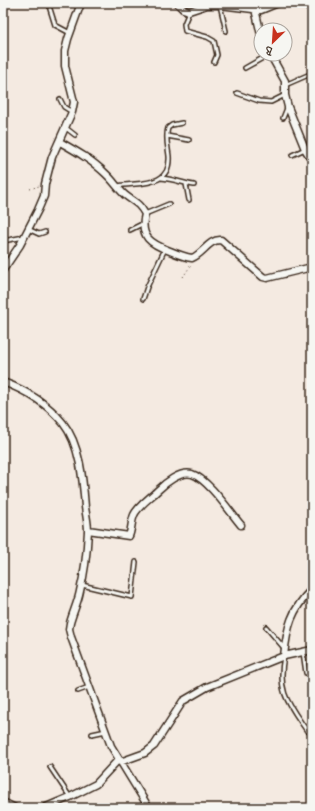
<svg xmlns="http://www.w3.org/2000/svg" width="315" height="811" font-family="'Indie Flower',sans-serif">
<rect width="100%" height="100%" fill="#f4eae1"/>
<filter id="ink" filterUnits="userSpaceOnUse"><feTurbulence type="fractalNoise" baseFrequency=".025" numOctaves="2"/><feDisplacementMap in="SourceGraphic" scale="8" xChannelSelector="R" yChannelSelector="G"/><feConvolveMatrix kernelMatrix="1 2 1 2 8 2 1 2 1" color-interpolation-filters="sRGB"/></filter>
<g filter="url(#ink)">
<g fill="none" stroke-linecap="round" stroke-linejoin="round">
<defs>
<path id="lane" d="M220,5L226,31
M307,8L311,3
M50,9L55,25L70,33
M189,12L184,24L185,31L207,37L214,41L217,55L214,62
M245,68L270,54
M285,85L308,75L311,76L312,78
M237,93L259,101L271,102L285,95
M60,99L64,107L72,112
M283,118L287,108
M66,128L75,135
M167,136L189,140
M292,155L305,149
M161,178C174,179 182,183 194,185
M186,184L189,200
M118,186C139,182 171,188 169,156C168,147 165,137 168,128L172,125L182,123
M145,214L169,204
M28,229L39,234L45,232
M130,230L142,224
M3,241L24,237
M143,299L147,287L165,249
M82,585L132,597L136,562
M266,627L284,648
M303,652L306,673
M284,656C277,692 288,703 307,731
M78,691L89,687
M92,734L106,731
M50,767L70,797"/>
<path id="street" d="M177,3L183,9L189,11L207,5H220L261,10L278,3
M255,9L261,35
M270,54L285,81V95L288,107L305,149L312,160
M60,142C76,151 92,160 106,174C113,180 118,189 125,195C135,203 138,202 145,214C139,237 151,244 170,251C177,254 184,257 192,258C203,254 209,239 221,240L263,277L267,278L312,267
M3,270L20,245L38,210L44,196L45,184L52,157L72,112L74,102L65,66V51L68,39L81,3
M3,382C25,390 47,403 63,423C80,444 83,480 85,507C86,515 88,523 88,531C87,551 85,572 80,591C78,602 73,612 70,623L69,629L71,637L111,746L149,808
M88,530L129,536C132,529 131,522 134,515C138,506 150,498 157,491C165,483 180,471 192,474C208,479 230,512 241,525
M284,656C287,627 291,610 312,589
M120,762L145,753L154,746L183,701L207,687L284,656L312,650
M3,802L15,808
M44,808L70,797L96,784L119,759"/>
</defs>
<use href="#lane" stroke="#3b2a1e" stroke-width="6"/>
<use href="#street" stroke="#3b2a1e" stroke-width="9"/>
<path stroke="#3b2a1e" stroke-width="1" stroke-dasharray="1 3" stroke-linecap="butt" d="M30,189L39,186
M183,277L191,265"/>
<use href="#lane" stroke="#f6f6f2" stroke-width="3"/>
<use href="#street" stroke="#f6f6f2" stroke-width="6"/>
</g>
</g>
<rect width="315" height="811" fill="none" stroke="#f6f6f2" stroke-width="16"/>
<rect x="8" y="8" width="299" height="795" fill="none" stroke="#3b2a1e" stroke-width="1.5" filter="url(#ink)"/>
<g transform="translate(273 42) rotate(205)"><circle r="19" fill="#f6f6f2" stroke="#aba49d"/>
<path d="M0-3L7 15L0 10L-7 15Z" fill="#c8321e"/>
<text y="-6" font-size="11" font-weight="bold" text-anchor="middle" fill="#3b2a1e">B</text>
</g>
</svg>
